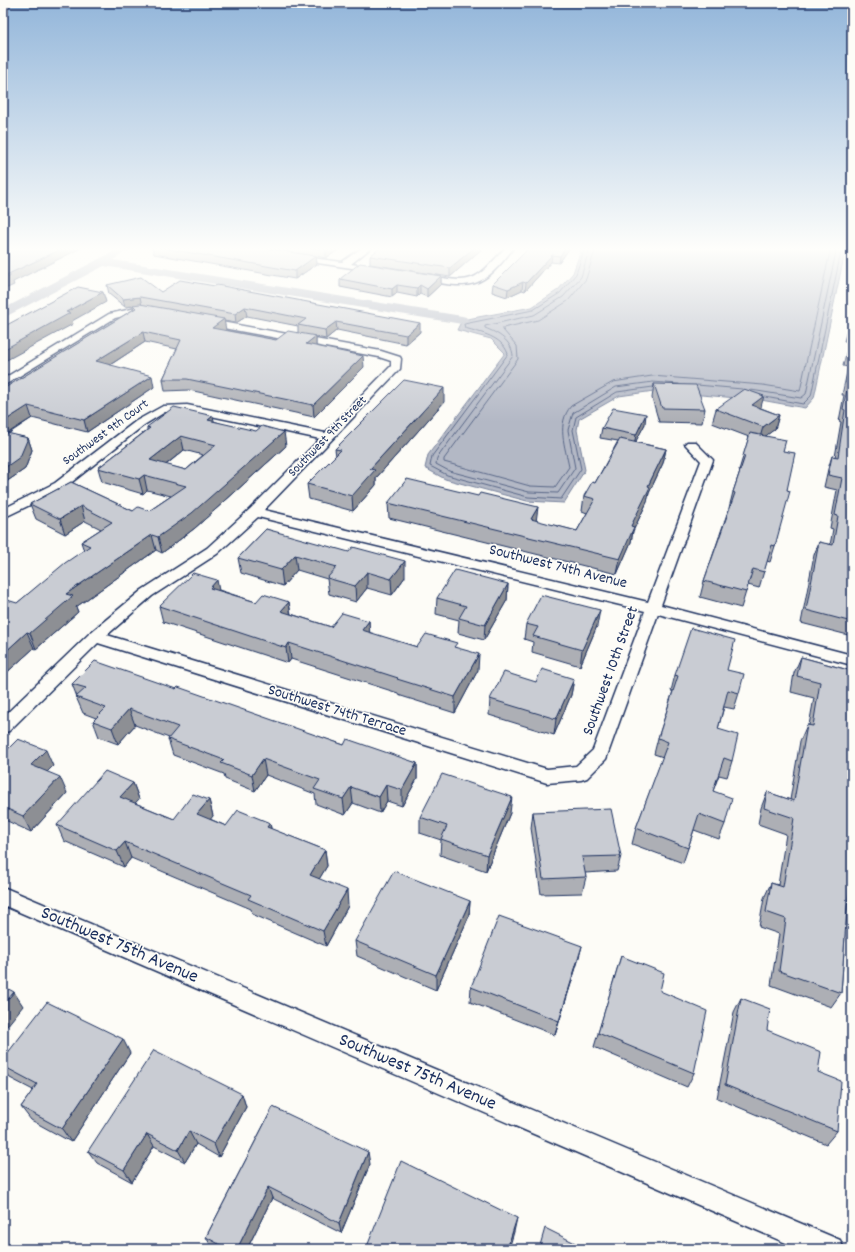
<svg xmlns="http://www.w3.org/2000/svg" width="855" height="1252" font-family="Dekko,sans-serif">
<rect width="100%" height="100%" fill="#fdfcf7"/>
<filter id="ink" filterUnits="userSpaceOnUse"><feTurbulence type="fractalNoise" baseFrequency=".025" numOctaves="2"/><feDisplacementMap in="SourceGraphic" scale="8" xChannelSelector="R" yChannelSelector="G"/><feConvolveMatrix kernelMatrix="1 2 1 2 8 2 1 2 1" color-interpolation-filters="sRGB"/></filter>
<g filter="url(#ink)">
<path fill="#b3b8c5" stroke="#76819c" d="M582,247H846L814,398L805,408L761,400L654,391L619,396L579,419L577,430L585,470L564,503L527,501L445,479L425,468L428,455L505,353L491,339L457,330L462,320L532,307L558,290L573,273Z"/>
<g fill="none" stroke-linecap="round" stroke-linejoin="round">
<path stroke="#586687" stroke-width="1" d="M585,247L576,274L560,293L533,310L464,324L465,328C481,333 502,336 508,354L432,456L430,466L447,475L528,497L561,499L581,469L573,430L576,417L617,392L653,387
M590,247L581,277L563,297L534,315L485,326V328C498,333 512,341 513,356L437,458L436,464L449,471L529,492L558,493L575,468L568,430L573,413L616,387L653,382L679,384
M596,247L586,279L568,301L538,320L503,328V330L517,346L518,359L444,459V462L530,486L555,487L569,467C565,446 556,424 571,406L613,382L652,376L763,385L800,391L831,247
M697,385L742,389
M751,390L801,398L806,394L837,247
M765,397L803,404L811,396L842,247"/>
<path fill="#b3b8c5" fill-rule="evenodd" d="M122,247H134L113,260L462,316L466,317L468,320L466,323L462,324L104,266L3,318V309Z"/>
<defs>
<path id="street" d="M363,247H372L351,264L379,268L380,270L379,272L297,260L293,258L297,256L342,262Z
M506,247H514C482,290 472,289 422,280L418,277L422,274C472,284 472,285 506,247Z
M136,308L152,309L157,312L152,315L132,314L115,318L3,386V379L109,314Z
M205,319L381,351L400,357L401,359L400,369L264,510L648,602L701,461L685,444L687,442H695L713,460L661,605L852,655V665L658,614L606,759L587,778L581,780L547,783L98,643L9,731L3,733V717L90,633L142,590L207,548L250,509L320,439L187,411L165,412L144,425L63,489L3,518V509L55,483L136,421L163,406L187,405L325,433L391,366V361L379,357L202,324L200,322ZM258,517L645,611L593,750L576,766L547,769L107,635L152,596L217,554Z
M3,887L840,1240L844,1249H800L3,905Z"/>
</defs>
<use href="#street" stroke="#1b2f5e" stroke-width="3"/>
<use href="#street" fill="#fdfcf7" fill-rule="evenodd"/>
</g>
<path fill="#adafb5" stroke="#1b2f5e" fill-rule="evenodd" d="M152,247H343L326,258L316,256L317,264L295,279L154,254Z
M484,247L450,277L370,264V256Z
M530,247H569V249L559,263L551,262L525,291L522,290L507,297L492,292L493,284Z
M441,276V284L427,297L420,294L417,297L397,293L392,297L340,287V279Z
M107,285L161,292L420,332L406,344L337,330L326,339L316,337V346L364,367L314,417L189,390L165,391L163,379L177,349L145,342L110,365L154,387L87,432L32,418L8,434L28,438L32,450L25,469L3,484V389L134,309L133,306L125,307L109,294ZM247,316L298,326V333L276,340L225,330L224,321L236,323Z
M851,316H852V636L801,623L814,555L819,542L830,545L833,529L830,528L837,490L824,487L828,469L832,456L835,457L841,422L839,421L844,395H842L848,367L843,366L849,341H844Z
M654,384L705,409L702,423L659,422L652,398Z
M444,402L376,478V485L353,511L309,499L307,484L336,456L335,449Z
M761,408L779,415L775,429L765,436L783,451L787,490L775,546L770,562L767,561L759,588L748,585L741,608L700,597L704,581L729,508L733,492L740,471L739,470L749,437L712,423L716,409Z
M214,421L286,446L195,528L162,553L156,550L76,607L78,612L36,649L34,648L3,676L17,603L84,551L81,542L101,529L85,521L65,534L36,519L30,504L71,482L133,511H149L171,496L147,490L143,494L102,482L98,468L147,430V427ZM184,450L203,455L186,470L166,465Z
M645,424L635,442L666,449L663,463L649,493L647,502L633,531L631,542L617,574L389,518L388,503L536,521L577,531L587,513L582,511L584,496L595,483L618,441L600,438L602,428Z
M266,529L405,577L392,595L367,588L356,602L329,594L327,579L297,570L283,586L241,573L238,558Z
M508,584L507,600L484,640L458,633L459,620L436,614L437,598Z
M219,590L256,602H289L291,614L331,627L369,621V633L417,647L457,648L478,670L455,713L398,695V693L291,659L288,663L163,622L159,606Z
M526,624L597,626L580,666L532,652L533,642L524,639Z
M801,657L852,671L847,908L841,993L831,1007L771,985L779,934L759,927L764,898L771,883L778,885L786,834L758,824L761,808L767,792L790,800L800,741L807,725H809L814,698L791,692L794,673Z
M727,670L739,693L734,709L724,707L718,729L732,761L727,777L719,775L713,791L725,824L719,839L694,830L683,863L632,844L636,828L663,757L654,754L658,738L673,691H671L675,675Z
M574,679L571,695L554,735L489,715L490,699L536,682Z
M72,684L176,689L344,745L417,763V779L402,806L387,801L380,813L353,803L345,815L316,804L315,794L266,775L255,791L225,779L224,774L173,755L168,739L169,738L135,725L118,744L99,737L93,721L96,718L83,713L76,697H77Z
M3,754L53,766L47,771L67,793L31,832L3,819Z
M133,783L139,799L135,803L174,819L209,800L213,816L210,819L226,826L270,823L271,829L325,850L327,866L319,879L348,906L326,946L252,914L251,909L131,858L124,867L64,841L57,825Z
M533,812L621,856L617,871L585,873L586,877L582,893L541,894L531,828Z
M510,813L486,871L440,855L441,840L420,833V817Z
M470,901L469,916L436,990L357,956L355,941Z
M621,956L660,991L694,1073L687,1087L594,1047Z
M578,961L555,1035L470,1002L471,987Z
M741,998L767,1030L818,1072L837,1131L826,1144L717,1098L734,1012Z
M130,1053L71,1142L31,1120L21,1107L33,1090L10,1078L3,1069V1059Z
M242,1094L246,1107L219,1157L196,1144L185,1162L154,1146L132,1182L97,1163L88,1151Z
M273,1107L370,1164L341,1233L272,1198L247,1249H214L212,1248L206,1237Z"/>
<path fill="#8d8f94" stroke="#1b2f5e" d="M3,247H20L3,254Z
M66,247H83L13,282L14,285L3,290V280L6,275Z
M331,247H343L326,258V250Z
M475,247H484L450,277V268Z
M566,247H569V249L559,263L560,256Z
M552,255L551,262L525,291L526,283Z
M316,256L317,264L295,279V271Z
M441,276V284L427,297V289Z
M523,282L522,290L507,297L508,289Z
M397,285V293L392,297V289Z
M420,285V294L417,297V288Z
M103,292L106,302L72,321L73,324L3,362V350L66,312Z
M140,297L142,306L133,305V306L125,307L123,299Z
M245,307L247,316L236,323L235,314Z
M224,319L226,330L214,338L212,328Z
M336,322L337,330L326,339L325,330Z
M420,323V332L406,344V335Z
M143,332L145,342L99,372L96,361Z
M316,336V347L306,344Z
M363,356L364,367L314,417L313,405Z
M152,376L154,387L87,432L84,420Z
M444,388V402L376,478V485L353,511L352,496L370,469Z
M764,396L760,410L752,405Z
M28,406L32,418L3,436V422Z
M646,414L645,424L634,445L636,435Z
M779,415L775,429L759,441L763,427Z
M213,416L216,430L208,420Z
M284,432L286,446L195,528L162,553L158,537Z
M181,436L184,450L153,475L150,460Z
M28,438L32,450L25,469L3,484V469Z
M666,449L663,463L649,493L647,502L633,531L631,542L617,574L620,559L631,526L648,486Z
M144,475L147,490L143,494L139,479Z
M81,506L85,521L65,534L60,519Z
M538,507L536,522L531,519Z
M152,535L156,550L76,607L78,612L36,649L30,633L66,594Z
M295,555L297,570L283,586L281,570Z
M405,561V577L392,595L391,579Z
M367,572V588L356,602L355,586Z
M217,580L220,596L210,588Z
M508,584L507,600L484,640L485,625Z
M289,602L291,618L281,611Z
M600,610L597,626L580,666L582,650Z
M369,621L370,637L362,630Z
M27,632L34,648L3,676V654Z
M289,643L291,659L288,663L286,648Z
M479,654L478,670L455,713V697Z
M574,679L571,695L554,735L556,719Z
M129,709L135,725L118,744L112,728Z
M46,750L53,766L38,781L31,765Z
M263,759L266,775L255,791L252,775Z
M417,763V779L402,806V790Z
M60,777L67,793L31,832L23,816Z
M133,783L139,799L126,813L120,797Z
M386,785L387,801L380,813L379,797Z
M351,787L353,803L345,815L343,799Z
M512,797L510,813L486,871L487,855Z
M209,800L213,816L202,830L197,814Z
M270,823L273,839L267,827Z
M125,842L131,858L124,867L117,851Z
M325,850L327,866L312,891L310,875Z
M347,890L348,906L326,946L323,931Z
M470,901L469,916L436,990V975Z
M582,946L578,961L555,1035L559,1021Z
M14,992L23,1006L3,1031V1005Z
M123,1039L130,1053L71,1142L62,1129Z
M242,1094L246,1107L219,1157L214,1144Z
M189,1131L196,1144L185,1162L178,1150Z
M147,1134L154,1146L132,1182L124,1170Z
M368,1152L370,1164L341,1233L339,1223Z
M268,1187L272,1198L247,1249H237Z
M517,1218L514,1232L509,1249H507Z"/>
<path fill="#c9ccd3" stroke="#1b2f5e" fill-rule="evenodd" d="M17,247H66L6,275L11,276L3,280V252Z
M157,247H255L316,256L295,271Z
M303,247H331L326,250Z
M381,247H475L450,268L370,256Z
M530,247H566L560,256L552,255L526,283L523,282L508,289L493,284Z
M360,263L441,276L427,289L420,285L417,288L397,285L392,289L340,279Z
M141,277L161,292L180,280L215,286L217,285L420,323L406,335L336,322L325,330L298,325L306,319L245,307L235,314L140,297L123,299L107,285Z
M78,287L103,292L66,312L70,313L3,350V327Z
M140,304L224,319L212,328L276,340L288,331L316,336L306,344L363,356L313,405L187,379H163L181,340L143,332L96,361L152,376L84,420L28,406L3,422V389L136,308L133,305Z
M851,316H852V330H847Z
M852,332V356L847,355Z
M852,356V622L806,610L819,542L833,545L838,516L835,515L842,478L828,475L832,456L838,457L845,410L843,409L848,384L846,383Z
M404,380L444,388L370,469L375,470L352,496L307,484L341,450L335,449Z
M654,384L696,385L705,409L662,408Z
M744,389L764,396L752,405L779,415L763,427L716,409Z
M174,407L213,416L208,420L256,431L262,426L284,432L192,513L158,537L152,535L66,594L73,596L30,633L27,632L3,654V600L4,599L17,603L65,563L90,546L81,542L112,522L81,506L60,519L30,504L71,482L133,511L138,507L149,511L186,486L144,475L139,479L98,468L150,428L147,427ZM181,436L216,445L186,470L150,460Z
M613,408L646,414L636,435L602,428Z
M3,432L28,438L20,457L3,469Z
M750,433L786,440L783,451L795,453L787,490L790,491L775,546L772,545L764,572L753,569L746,592L704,581L735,493L733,492L745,456H743Z
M620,439L666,449L648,486L650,487L631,526L634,527L620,559L388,503L407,479L478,496L480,493L538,507L531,519L577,531L595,499L584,496L592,482L595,483Z
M266,529L349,552L353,547L405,561L391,579L367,572L355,586L327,578L337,567L295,555L281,570L238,558Z
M455,570L508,584L485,625L459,618L466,606L437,598Z
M193,573L217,580L210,588L256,602L263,594L289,602L281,611L331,627L342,613L369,621L362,630L417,647L426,634L457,643L454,647L479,654L455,697L397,679L398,678L289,643L286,648L159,606Z
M541,595L600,610L582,650L533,636L538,627L526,624Z
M691,628L735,640L727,670L744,674L739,693L728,690L718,729L738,735L732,761L724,758L713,791L732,798L725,824L699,814L688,848L636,828L668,742L658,738L678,676L675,675Z
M801,657L852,671V865L847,908L841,993L779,971L786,919L766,912L771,883L783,887L794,818L764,808L767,792L794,801L807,725L813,726L820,682L797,676Z
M95,661L176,689L178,687L344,745L347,739L417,763L402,790L386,785L379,797L351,787L343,799L314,789L320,780L263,759L252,775L221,763L224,760L168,739L178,727L129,709L112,728L93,721L106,708L76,697L86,688L72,684Z
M542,669L574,679L556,719L490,699L504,672L536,682Z
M18,739L46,750L31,765L60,777L23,816L3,807V754Z
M105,771L133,783L120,797L174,819L193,794L209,800L197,814L226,826L238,810L270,823L267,827L325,850L310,875L347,890L323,931L248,899L251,895L125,842L117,851L57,825Z
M442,774L512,797L487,855L441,839L447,826L420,817Z
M611,809L621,856L582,857L586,877L543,879L533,812Z
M394,871L470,901L436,975L355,941Z
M499,916L582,946L559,1021L471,987Z
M621,956L664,973L660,991L707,1011L694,1073L598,1033Z
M3,986L14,992L3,1005Z
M741,998L770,1009L767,1030L821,1052L818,1072L841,1081L837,1131L725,1085Z
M47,1002L123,1039L62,1129L21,1107L37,1084L3,1066V1059Z
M154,1050L242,1094L214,1144L189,1131L178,1150L147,1134L124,1170L88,1151Z
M273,1107L368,1152L339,1223L268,1187L237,1249H228L206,1237Z
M401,1161L517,1218L507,1249H366Z
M545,1228L587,1249H539Z"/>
</g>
<linearGradient id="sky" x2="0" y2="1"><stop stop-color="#93b6da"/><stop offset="0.59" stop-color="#fefefb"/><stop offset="1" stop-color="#fefefb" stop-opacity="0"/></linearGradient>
<rect width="855" height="422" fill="url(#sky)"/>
<g text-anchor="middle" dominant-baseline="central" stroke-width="3.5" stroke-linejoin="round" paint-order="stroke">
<g font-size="13" fill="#1b2f5e" stroke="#fdfcf7">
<text transform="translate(106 433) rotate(-36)">Southwest 9th Court</text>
<text transform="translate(328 437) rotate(-46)">Southwest 9th Street</text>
</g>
<g font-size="16" fill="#1b2f5e" stroke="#fdfcf7">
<text transform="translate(558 567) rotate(14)">Southwest 74th Avenue</text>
<text transform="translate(611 671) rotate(-70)">Southwest 10th Street</text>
<text transform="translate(337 711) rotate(17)">Southwest 74th Terrace</text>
</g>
<g font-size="19" fill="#1b2f5e" stroke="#fdfcf7">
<text transform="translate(119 946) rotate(23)">Southwest 75th Avenue</text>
<text transform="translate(417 1073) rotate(23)">Southwest 75th Avenue</text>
</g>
</g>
<rect width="855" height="1252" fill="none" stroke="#fdfcf7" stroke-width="16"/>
<rect x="8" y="8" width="839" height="1236" fill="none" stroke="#1b2f5e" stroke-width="1.5" filter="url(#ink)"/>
</svg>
